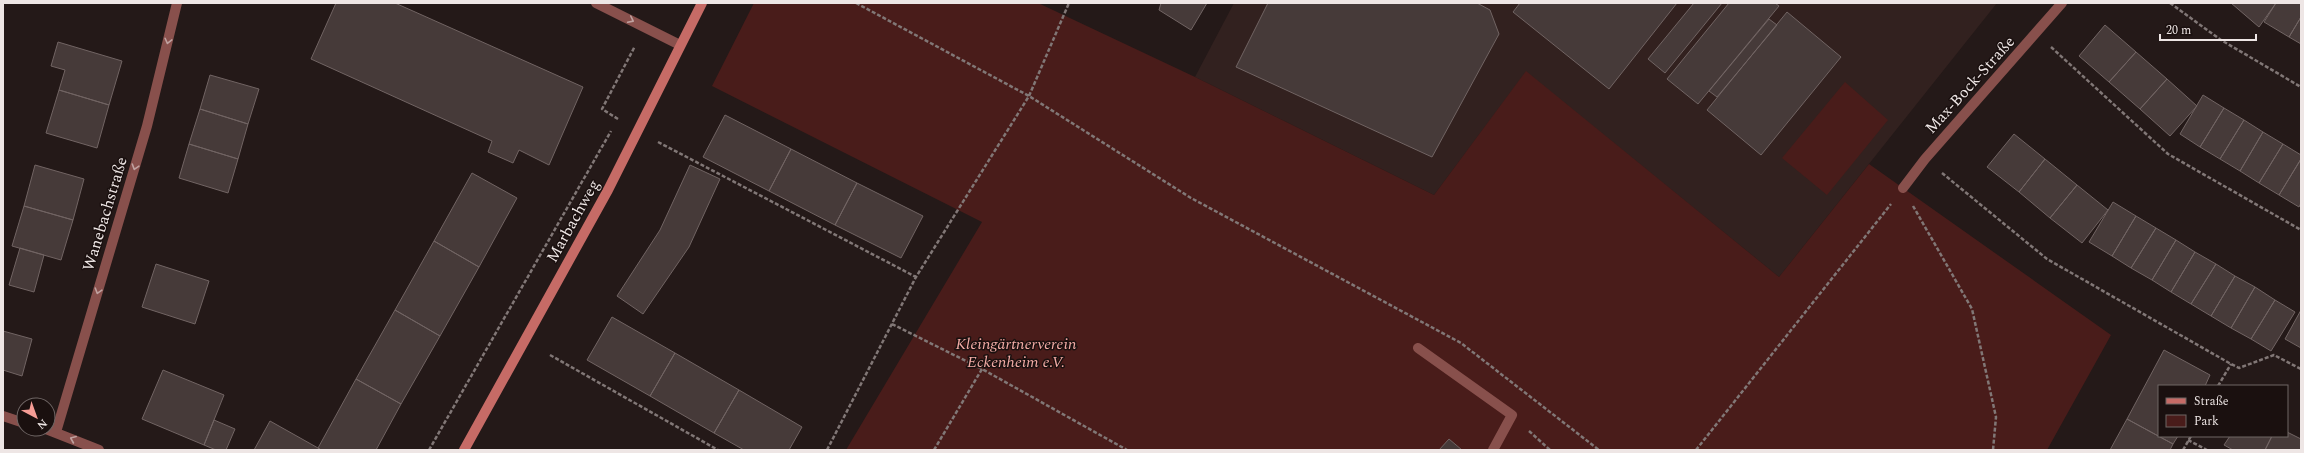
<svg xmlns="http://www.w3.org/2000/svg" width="2304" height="453" font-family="Spectral,serif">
<rect width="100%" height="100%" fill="#241918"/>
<path fill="#32211f" d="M1234,3H1997L1779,277L1526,72L1434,195L1195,77Z"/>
<path fill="#491c1a" d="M754,3H1038L1195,77L1434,195L1526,71L1779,277L1869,164L2111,335L2047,450H846L982,222L712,86Z
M1845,82L1888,120L1827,195L1782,158Z"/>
<path fill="#463a39" stroke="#716463" d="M336,3H395L583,87L549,165L519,150L513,163L488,152L492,141L311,59Z
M1161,3H1207L1191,30L1159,10Z
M1268,3H1477L1490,10L1499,34L1432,157L1236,67Z
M1520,3H1677L1609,89L1513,12Z
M1694,3H1722L1665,73L1648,59Z
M1729,3H1775L1779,6L1698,104L1667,79Z
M2231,3H2276L2259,27Z
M2276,3H2301V17L2289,37L2264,22Z
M1787,12L1841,57L1761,155L1707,110Z
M2301,17V44L2289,37Z
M1769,19L1777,25L1717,97L1709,91Z
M2105,25L2136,52L2109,82L2079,56Z
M58,42L122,61L109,105L59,90L65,70L51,66Z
M2136,52L2167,79L2140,109L2109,82Z
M210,75L259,89L248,124L200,109Z
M2167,79L2197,106L2170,136L2140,109Z
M59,90L109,105L97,148L46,133Z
M2203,95L2224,108L2200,147L2180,134Z
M2224,108L2244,120L2220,159L2200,147Z
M200,109L248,124L238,159L189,144Z
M725,115L791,149L769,191L703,157Z
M2244,120L2263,132L2240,171L2220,159Z
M2263,132L2283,144L2259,183L2240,171Z
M2014,134L2045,159L2019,192L1987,167Z
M189,144L238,159L228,193L179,178Z
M2283,144L2301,155V159L2279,195L2259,183Z
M791,149L857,183L835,225L769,191Z
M2045,159L2077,185L2050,218L2019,192Z
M2301,159V203L2299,207L2279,195Z
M35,165L84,179L73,220L24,206Z
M690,165L720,179L689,247L643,314L617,296L660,230Z
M472,173L517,198L479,267L434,241Z
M857,183L923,216L901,258L835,225Z
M2077,185L2108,210L2082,243L2050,218Z
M2113,202L2136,216L2112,256L2089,242Z
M24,206L73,220L61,260L12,246Z
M2136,216L2156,228L2131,268L2112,256Z
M2156,228L2176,240L2152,280L2131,268Z
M2176,240L2195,252L2171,292L2152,280Z
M434,241L479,267L440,336L395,310Z
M20,248L44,255L34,292L9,285Z
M2195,252L2216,264L2191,304L2171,292Z
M156,264L209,281L195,324L142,307Z
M2216,264L2235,276L2211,316L2191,304Z
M2235,276L2255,287L2231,328L2211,316Z
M2255,287L2275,300L2251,339L2231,328Z
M2275,300L2295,312L2271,351L2251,339Z
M395,310L440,336L401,404L356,379Z
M2301,310V348L2285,339Z
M612,317L675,353L650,396L587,360Z
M3,331L32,339L22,376L3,370Z
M2164,350L2210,375L2205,386H2159V436H2178L2173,444L2127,419Z
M675,353L739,390L714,433L650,396Z
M163,370L224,395L204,445L142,419Z
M356,379L401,404L376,450H321L318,448Z
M739,390L802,427L789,450H744L714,433Z
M2127,419L2173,444L2170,450H2110Z
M214,420L235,429L226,450H216L204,445Z
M270,421L318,448L321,450H254Z
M2287,432L2301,439V450H2265L2272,436H2287Z
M2230,436H2272L2265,450H2233L2224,445Z
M1449,439L1462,450H1439Z"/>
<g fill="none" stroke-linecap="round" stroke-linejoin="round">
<path stroke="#817776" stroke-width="2.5" stroke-dasharray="4 2" stroke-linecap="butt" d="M856,3L1029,96L1191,198L1461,343L1599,450
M2170,3L2221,40L2301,87
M2051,47L2168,154L2301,230
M618,119L602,109L635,46
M658,142L916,277
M1942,173L2047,259L2231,364L2239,368L2274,355L2301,369
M1913,206L1972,309L1996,417L1993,450
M892,324L982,369L1127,450
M550,355L718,450
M2218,386L2231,364
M1529,431L1550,450
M2188,440L2207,450
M429,450L611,131
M827,450L916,277L1029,96L1069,3
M934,450L982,369
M1696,450L1891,204
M2183,450L2191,436"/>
<path stroke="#88504c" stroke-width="10" d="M1418,348L1512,415L1493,450"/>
<path stroke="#88504c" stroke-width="10" d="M596,3L680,45
M1903,188L1925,159L2062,3
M3,416L24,423
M46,429L99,450
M56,432L147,126L177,3"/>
<path stroke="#c66b66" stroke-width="10" d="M464,450L608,190L702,3"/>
</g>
<defs><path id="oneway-chevron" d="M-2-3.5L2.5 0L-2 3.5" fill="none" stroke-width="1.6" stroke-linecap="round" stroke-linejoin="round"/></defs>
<g stroke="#c0a2a0">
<use href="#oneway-chevron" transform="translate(631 20) rotate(26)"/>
<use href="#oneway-chevron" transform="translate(168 41) rotate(104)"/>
<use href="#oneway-chevron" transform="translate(135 167) rotate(107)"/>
<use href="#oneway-chevron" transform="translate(98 291) rotate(107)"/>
<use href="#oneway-chevron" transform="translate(73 439) rotate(-157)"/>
</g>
<g text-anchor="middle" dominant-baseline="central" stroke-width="3" stroke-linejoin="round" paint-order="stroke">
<g font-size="16" fill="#eee6e5" stroke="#1a100f">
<text transform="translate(1970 85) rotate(-48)">Max-Bock-Straße</text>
<text transform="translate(105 214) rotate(-73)">Wanebachstraße</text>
<text transform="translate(573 221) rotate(-61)">Marbachweg</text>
</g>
<g font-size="16" font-style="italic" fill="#f2aba5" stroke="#1a100f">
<text x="1016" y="344">Kleingärtnerverein<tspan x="1016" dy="18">Eckenheim e.V.</tspan></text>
</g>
</g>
<rect width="2304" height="453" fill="none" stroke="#eee6e5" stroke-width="8"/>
<rect x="2158" y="385" width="130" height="52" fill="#1a100f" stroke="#6f6665"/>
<rect x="2166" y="398" width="20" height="6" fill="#c66b66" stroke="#6f6665"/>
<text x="2194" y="405" font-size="12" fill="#eee6e5">Straße</text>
<rect x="2166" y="415" width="20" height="12" fill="#491c1a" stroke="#6f6665"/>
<text x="2194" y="425" font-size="12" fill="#eee6e5">Park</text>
<g transform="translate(36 417) rotate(139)"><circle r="19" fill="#1a100f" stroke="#6f6665"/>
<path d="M0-3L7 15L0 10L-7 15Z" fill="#f59c95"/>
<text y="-6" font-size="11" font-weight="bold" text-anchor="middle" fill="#eee6e5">N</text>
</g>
<path d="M2160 34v6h96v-6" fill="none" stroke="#eee6e5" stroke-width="2"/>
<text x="2166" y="34" font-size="12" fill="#eee6e5" stroke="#1a100f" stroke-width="3" paint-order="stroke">20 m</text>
</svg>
